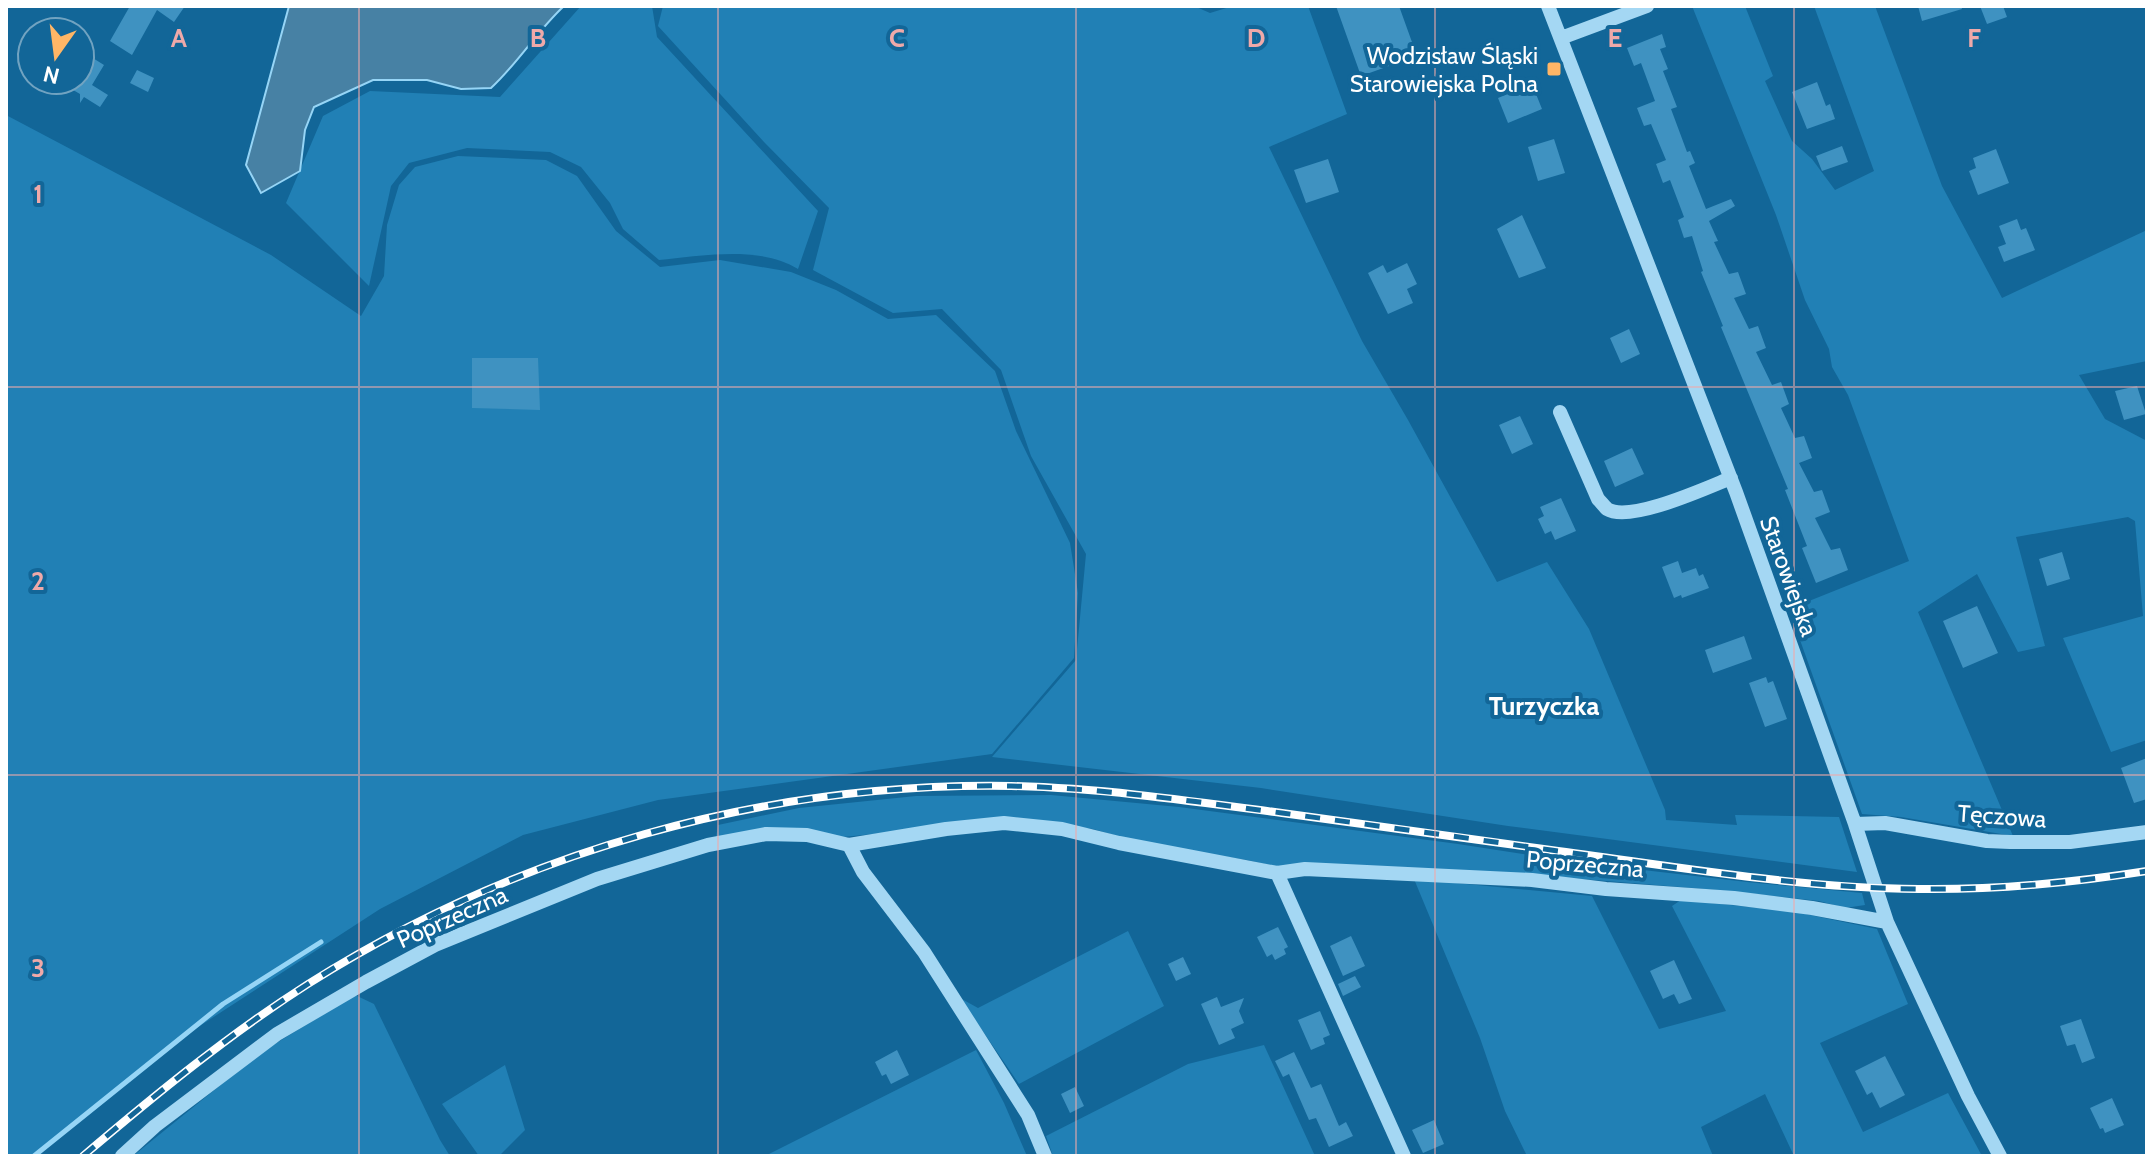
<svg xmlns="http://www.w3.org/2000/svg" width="2153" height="1162" font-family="Cabin,sans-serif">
<rect width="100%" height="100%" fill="#126698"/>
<path fill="#2180b5" d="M581,6H652L657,37L818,211L798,269C760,245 701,256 659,260L623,229L610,203L581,167L550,152L467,148L409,163L391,186L369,286L286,203L323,116L370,91L500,97Z
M663,6H1194L1210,13L1233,6H1308L1347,114L1269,147L1362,341L1408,420L1497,582L1547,562L1589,629L1665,810L1666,820L1737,825L1735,815L1839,817L1857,872L1508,826L1261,788L992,757L1076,660L1086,554L1031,456L1001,370L942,309L893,313L813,270L829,208L764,142L658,26Z
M1692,6H1745L1773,76L1765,81L1792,141L1812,159L1835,190L1874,171L1814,6H1875L1942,186L2002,298L2147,230V361L2079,375L2105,419L2147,441V740L2111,752L2063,638L2143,616L2135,521L2128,517L2016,537L2045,646L2018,652L1977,574L1918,612L2013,836L1901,817L1862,814L1789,609L1909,561L1848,395L1832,367L1829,349L1805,300L1776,215Z
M6,115L271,255L361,316L384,276L387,225L399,185L415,167L458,156L546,160L577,176L616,231L660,267L720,260L791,272L836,290L888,319L936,315L995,371L1016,431L1070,543L1078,593L1074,658L992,754L658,800L523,835L380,909L172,1044L36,1156H6Z
M1051,795L1179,807L1458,844L1574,862L1747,882L1862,893L1865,905L1845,908L1819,901L1717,890L1557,877L1279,867L1247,860L1145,844L1093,829L1019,820L843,837L716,838L718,825L799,808L916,796Z
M1414,879L1592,896L1659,1029L1726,1011L1672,906L1681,900L1791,911L1877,929L1908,1004L1820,1043L1863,1132L1948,1093L1982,1156H1794L1765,1094L1701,1127L1713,1156H1527L1505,1111L1480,1038Z
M1128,931L1164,1006L1019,1084L960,998L978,1008Z
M355,995L374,1004L440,1140L450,1156H133L260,1053Z
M1264,1045L1315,1156H1053L1046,1136L1188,1064Z
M976,1050L1004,1103L1027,1156H765Z
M505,1065L525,1130L499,1156H479L442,1104Z"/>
<path fill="#4781a4" stroke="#96d5f6" stroke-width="2" d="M289,6H564C537,31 519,62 491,88L461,89L427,80H373L314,107L305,130L300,171L261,193L246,165Z"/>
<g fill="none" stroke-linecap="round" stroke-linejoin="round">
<path stroke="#96d5f6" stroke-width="5" d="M34,1156L223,1004L321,942"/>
</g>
<path fill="#3f92c1" d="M130,6H185L174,22L157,10L132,55L110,41Z
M1336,6H1399L1417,56L1361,76Z
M1918,6H1961L1962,9L1922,21Z
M1980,6H2003L2007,17L1987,24Z
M1662,34L1666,47L1660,49L1668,69L1663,71L1677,107L1671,109L1687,152L1690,151L1695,163L1689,166L1706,209L1731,199L1735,206L1709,221L1718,241L1714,242L1729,274L1738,272L1746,294L1734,298L1749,329L1758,326L1766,348L1756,352L1772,385L1781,382L1789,404L1781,408L1795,438L1804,436L1812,458L1799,463L1814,492L1822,490L1830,512L1815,518L1831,550L1840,548L1848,570L1816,583L1802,548L1807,546L1785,490L1788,489L1721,327L1723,326L1701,272L1703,271L1692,236L1684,238L1678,220L1684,217L1670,180L1663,183L1656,164L1666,160L1651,124L1644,126L1637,108L1655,101L1641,63L1634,66L1627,48Z
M80,50L104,65L92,85L108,95L100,107L84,97L80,103V94L56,80H80Z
M137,70L154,78L148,92L130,83Z
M1817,82L1826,106L1830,104L1835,119L1807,129L1792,92Z
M1532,84L1542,109L1508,123L1498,98Z
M1554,139L1565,173L1538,181L1528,147Z
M1842,146L1848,162L1822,171L1816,156Z
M1996,149L2009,183L1978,195L1969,171L1976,168L1973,158Z
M1328,159L1339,192L1306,203L1294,170Z
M1522,215L1546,268L1519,278L1497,229Z
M2017,219L2021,230L2026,228L2035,250L2004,262L1998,247L2006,244L1999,226Z
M1407,263L1417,284L1407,289L1413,303L1388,314L1368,273L1383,265L1387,273Z
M1629,329L1640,354L1621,363L1610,338Z
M472,358H538L540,410L472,408Z
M2137,386L2146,414L2124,420L2115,391Z
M1520,416L1533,444L1512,454L1499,425Z
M1632,448L1644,474L1615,487L1604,461Z
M1561,498L1576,531L1555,540L1551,531L1545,534L1538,519L1544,516L1540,507Z
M2062,552L2070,579L2047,586L2039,559Z
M1678,561L1682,573L1696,568L1699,576L1703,574L1709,588L1682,598L1681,595L1674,598L1662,567Z
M1977,606L1998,653L1963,668L1943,621Z
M1744,636L1752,659L1713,673L1705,650Z
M1766,677L1768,683L1773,681L1787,719L1765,727L1749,683Z
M2147,758V799L2134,803L2121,768Z
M1278,927L1288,947L1284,949L1286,954L1275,960L1272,954L1267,957L1257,937Z
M1351,936L1365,966L1343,976L1330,946Z
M1183,957L1191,974L1176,981L1168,964Z
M1674,960L1692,999L1679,1004L1674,994L1663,999L1650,971Z
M1355,976L1361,987L1343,996L1338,984Z
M1217,997L1221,1007L1244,998L1239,1011L1244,1023L1231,1029L1235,1038L1219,1045L1201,1004Z
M1320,1011L1330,1035L1323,1038L1325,1044L1311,1050L1298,1020Z
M2081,1019L2095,1058L2082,1063L2075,1044L2067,1046L2060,1026Z
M897,1050L909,1075L891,1084L886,1074L882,1076L875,1062Z
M1294,1052L1311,1088L1321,1084L1339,1126L1346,1122L1353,1136L1329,1147L1316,1118L1309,1120L1289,1074L1283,1077L1275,1061Z
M1885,1056L1905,1095L1880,1108L1872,1092L1867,1095L1855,1071Z
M1075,1087L1084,1106L1070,1113L1061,1094Z
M2112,1098L2124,1125L2105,1133L2103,1128L2100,1129L2090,1108Z
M1434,1120L1444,1144L1423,1153L1412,1130Z"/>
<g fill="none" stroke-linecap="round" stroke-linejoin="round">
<path stroke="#a4d7f3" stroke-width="14" d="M1548,6L1736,492L1855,824L1887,922L1968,1096L2000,1156
M1561,38L1647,6
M1560,412L1598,499C1599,500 1606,508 1607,509C1630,523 1706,488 1731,478
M1855,824L1885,823L1987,841L2010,842H2070L2147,832
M849,845L863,872L924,952L1028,1115L1045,1156
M1277,873L1404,1156
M122,1156L155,1126L277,1034L366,982L435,945L597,879L708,845L766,834L807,835L849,845L946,829L1004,823L1062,829L1119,843L1277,873L1305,869L1532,880L1606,889L1734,898L1812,908L1887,922"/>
<defs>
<path id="rail" d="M83,1156C155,1095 228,1035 308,984C517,852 763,782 1011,786C1101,788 1192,801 1282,813C1371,825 1461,837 1551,850C1673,866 1796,888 1919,889C1996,890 2071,883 2147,871"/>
</defs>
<use href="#rail" stroke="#fff" stroke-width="8"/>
<use href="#rail" stroke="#126698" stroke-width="5" stroke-dasharray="15" stroke-linecap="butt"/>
</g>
<path fill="none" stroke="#efa9a9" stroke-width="2" stroke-opacity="0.55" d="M359,6V1156M718,6V1156M1076,6V1156M1435,6V1156M1794,6V1156M6,387H2147M6,775H2147"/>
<rect fill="#ffb666" stroke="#126698" stroke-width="3" x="1546" y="61" width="16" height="16" rx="4"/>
<g text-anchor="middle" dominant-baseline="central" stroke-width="8" stroke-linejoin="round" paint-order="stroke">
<g font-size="24" fill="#fff" stroke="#126698" text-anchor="end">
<text x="1538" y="55">Wodzisław Śląski<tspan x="1538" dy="28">Starowiejska Polna</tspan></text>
</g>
<g font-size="24" fill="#fff" stroke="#126698">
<text transform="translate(1789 576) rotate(70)">Starowiejska</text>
<text transform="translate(2002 816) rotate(4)">Tęczowa</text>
<text transform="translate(1585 864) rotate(5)">Poprzeczna</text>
<text transform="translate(452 917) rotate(-24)">Poprzeczna</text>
</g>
<g font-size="26" font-weight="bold" fill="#fff" stroke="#126698">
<text x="1544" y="706">Turzyczka</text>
</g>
</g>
<g font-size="26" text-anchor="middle" font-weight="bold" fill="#efa9a9" stroke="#126698" stroke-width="8" stroke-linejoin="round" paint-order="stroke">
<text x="179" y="47">A</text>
<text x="538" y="47">B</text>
<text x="897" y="47">C</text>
<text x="1256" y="47">D</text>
<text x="1615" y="47">E</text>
<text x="1974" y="47">F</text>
<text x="38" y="203">1</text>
<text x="38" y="590">2</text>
<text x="38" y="977">3</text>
</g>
<rect width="2153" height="1162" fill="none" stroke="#ffffff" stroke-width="16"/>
<g transform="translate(56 56) rotate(194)"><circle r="38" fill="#126698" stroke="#71a3c1" stroke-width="2"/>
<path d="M0-6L14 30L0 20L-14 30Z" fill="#ffb666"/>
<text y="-12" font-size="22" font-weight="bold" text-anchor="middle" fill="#ffffff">N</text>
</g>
</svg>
